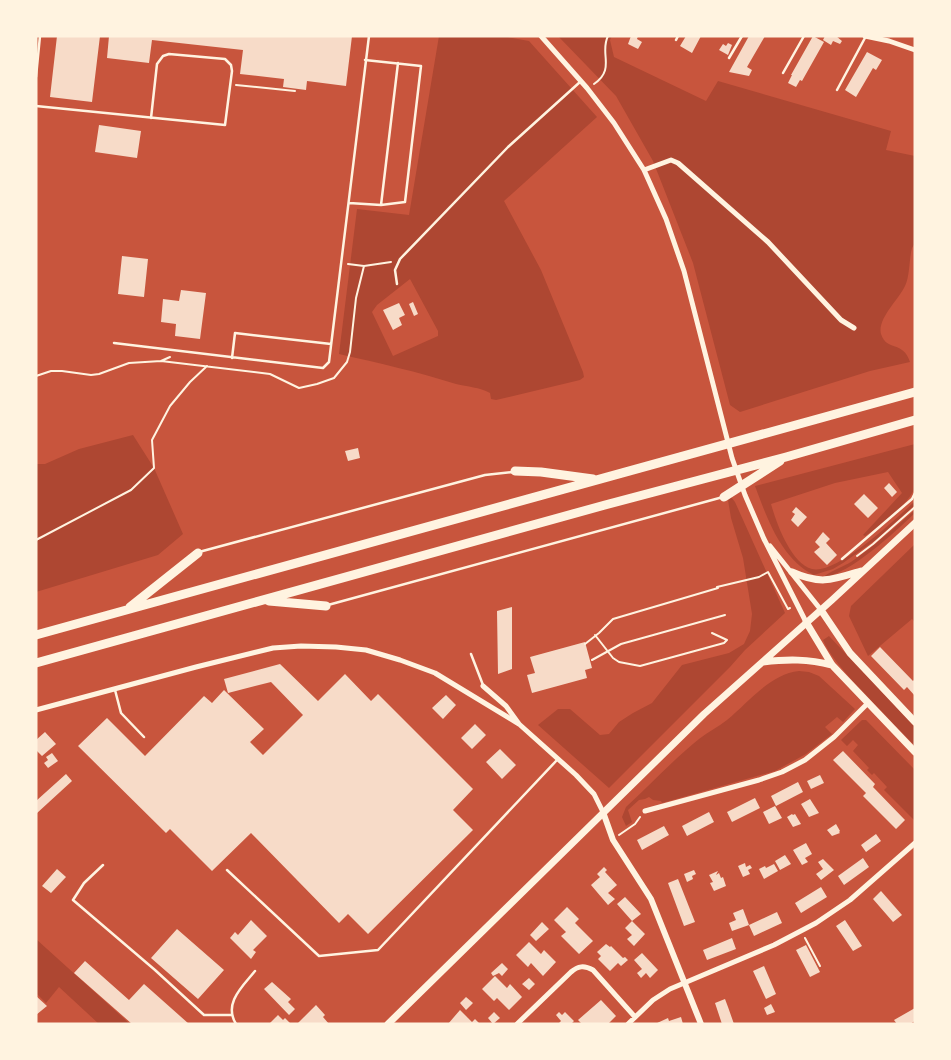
<svg xmlns="http://www.w3.org/2000/svg" width="951" height="1060" font-family="Barlow,sans-serif">
<rect width="100%" height="100%" fill="#c8553d"/>
<path fill="#ae4732" fill-rule="evenodd" d="M439,36H501L529,41L597,117L504,201L541,270L583,372L584,377L580,380L496,400L491,399L490,393C479,387 468,387 456,384C418,372 379,363 339,354L357,209L409,215ZM410,279L438,331V336L393,356L372,312L377,305Z
M558,36H612L610,40L614,57L706,101L718,81L891,131L886,150L915,156V243L912,248C909,259 910,276 905,286C899,299 877,319 881,334C887,352 903,340 910,362L870,371L740,412L730,405L693,263L653,161L616,96Z
M133,435L154,468L183,534L158,555L36,592V464H45L79,449Z
M915,444V487C909,504 881,526 865,536L863,535L902,493L888,472L835,483L771,504C776,522 791,564 812,569C837,575 897,518 915,501V505L877,539L843,563L833,569L814,575C781,559 767,518 755,486Z
M731,497L735,502L785,613L745,650L730,667L609,788L538,725L558,709H570L600,735L609,734L619,722L633,713L652,703L682,665L729,653L744,644L750,631L752,614L743,558L731,518L728,500Z
M915,510V513C895,532 850,574 824,577C827,573 844,566 851,562C874,546 894,528 915,510Z
M915,544V622L912,619L868,656L849,616L851,606Z
M829,636L915,727V746C893,723 871,701 850,678C840,666 829,654 823,640Z
M799,671L809,672L819,676L855,709L843,722L837,717L825,727L832,734L806,754L775,771L662,803L661,801L653,800L649,797L645,799L639,800L628,810L632,822L626,826L622,817L626,807C650,785 673,760 699,739C708,732 718,727 727,720C749,702 770,674 799,671Z
M862,720H866L915,770L914,820L884,790L887,787L874,773L872,775L867,770L869,768L853,751L858,745L853,740L847,746L841,740Z
M36,939L130,1024H99L59,987L46,1003L36,993Z"/>
<path fill="#f7dbc8" d="M57,36H100L92,102L50,97Z
M109,36H352L346,86L307,81L306,90L283,87L284,79L240,74L243,50L152,40L149,63L107,58Z
M631,36H638L637,39L642,42L638,49L628,44Z
M686,36H701L692,53L680,46Z
M749,36H765L747,67L752,70L749,76L729,72Z
M813,36L824,42L802,81L800,80L796,87L788,83L792,75H791Z
M825,36H836L842,41L840,44L833,41L831,45L823,40Z
M728,43L732,45L728,55L719,50L723,44L726,46Z
M867,52L882,60L876,70L873,68L856,97L845,90Z
M99,125L141,131L137,158L95,152Z
M122,256L148,259L144,297L118,294Z
M181,290L206,293L200,339L175,336L176,324L161,322L163,299L179,301Z
M413,302L418,314L414,316L409,304Z
M399,303L405,315L399,318L402,325L393,330L383,310Z
M358,448L360,458L348,461L345,451Z
M889,483L897,492L892,497L884,488Z
M864,494L878,508L868,518L854,504Z
M796,507L807,517L798,527L791,520L795,514L792,512Z
M823,532L830,539L826,543L837,555L827,565L814,552L820,547L815,542Z
M512,607V669L498,674L497,611Z
M585,642L592,668L585,670L587,678L532,693L527,675L535,673L530,657Z
M880,647L913,681L915,679V696L907,687L904,690L871,656Z
M280,664L318,701L345,674L371,701L378,694L473,789L453,810L473,830L368,934L348,914L339,923L251,833L212,871L170,829L166,833L78,746L107,718L145,756L204,696L212,703L224,690L264,729L250,742L263,755L303,715L271,682L228,693L224,679Z
M446,695L456,705L443,719L432,708Z
M475,724L486,735L472,749L461,738Z
M45,732L56,744L42,756L36,750V740Z
M500,749L516,765L502,779L486,762Z
M843,751L875,784L873,787L905,820L896,829L863,796L866,793L833,760Z
M52,753L58,761L48,768L44,763L48,760L46,757Z
M66,774L72,781L36,814V801Z
M820,775L824,783L811,789L807,781Z
M798,782L803,792L776,806L771,796Z
M755,798L760,808L732,822L727,812Z
M810,799L819,813L809,817L801,804Z
M775,806L782,818L769,824L763,812Z
M709,812L714,822L687,836L682,826Z
M792,814L793,815L795,814L801,824L793,827L787,817Z
M836,824L840,831L839,832L840,833L832,836L827,830Z
M664,826L669,835L642,850L637,840Z
M876,834L881,841L866,852L861,845Z
M806,843L812,854L805,858L808,862L802,865L793,850Z
M785,855L791,864L780,870L775,861Z
M863,858L869,867L844,885L838,876Z
M823,859L834,870L821,880L816,874L823,869L818,862Z
M745,863L746,867L750,865L752,868L748,870L750,874L743,877L738,866Z
M774,864L778,871L764,879L759,869L765,866L766,868Z
M604,867L607,870L605,872L617,885L608,893L615,899L608,905L591,885L600,877L597,874Z
M57,869L66,877L51,893L42,886Z
M694,870L696,874L692,876L693,879L687,882L684,874Z
M718,871L716,875L719,873L721,878L723,877L726,886L714,891L710,883L713,882L709,875Z
M678,879L695,922L684,926L668,883Z
M821,887L827,897L801,913L795,903Z
M881,891L902,915L893,922L873,899Z
M625,897L641,914L632,921L645,934L634,946L627,939L632,935L625,928L632,921L617,904Z
M567,907L579,919L575,923L593,941L579,954L561,936L566,932L554,920Z
M743,909L749,925L732,931L729,923L736,920L733,913Z
M777,912L782,923L754,936L749,925Z
M251,920L267,936L253,950L256,952L251,959L230,938L235,932L238,935Z
M845,920L862,946L853,951L836,926Z
M542,922L549,929L536,941L530,935Z
M177,929L224,970L198,999L151,958Z
M732,938L736,949L707,960L703,950Z
M529,942L541,954L544,950L556,962L543,976L531,963L528,967L516,955Z
M606,944L610,947L611,946L623,958L625,957L628,960L621,966L618,963L610,971L598,959L601,956L597,952Z
M806,945L820,972L810,977L796,950Z
M642,953L658,970L650,978L646,973L641,978L637,973L642,969L634,960Z
M85,961L129,1000L144,984L189,1024H132L74,973Z
M502,963L508,969L502,976L499,973L493,976L491,973Z
M764,966L776,994L766,999L753,971Z
M495,976L507,988L510,984L522,997L509,1010L497,998L494,1001L482,989Z
M529,978L535,984L529,990L522,984Z
M272,982L291,999L288,1002L295,1009L289,1015L264,989Z
M36,996L47,1006L36,1015Z
M466,997L473,1003L466,1010L460,1003Z
M725,999L728,1007L734,1024H722L715,1003Z
M601,1000L616,1016L608,1024H580L581,1023L578,1020Z
M771,1004L775,1012L767,1015L764,1008Z
M316,1005L325,1015L323,1017L329,1024H297Z
M915,1008V1021L910,1024H897L894,1020Z
M460,1010L472,1022L475,1019L480,1024H448Z
M494,1012L500,1018L493,1024L488,1018Z
M559,1012L562,1015L565,1012L574,1021L571,1024H558L561,1021L556,1015Z
M278,1015L283,1020L285,1018L291,1024H269Z
M681,1017L683,1024H655L668,1018L669,1021Z"/>
<g fill="none" stroke-linecap="round" stroke-linejoin="round">
<path stroke="#fff3e0" stroke-width="2" d="M594,84C616,69 599,53 608,36
M236,85L295,91
M348,264L364,266L391,262
M161,361L170,357
M36,376L51,371H62L91,375L99,374L129,363L161,361L270,374L299,388L317,384L334,378L347,362L350,352L356,298L364,266
M36,540L131,490L154,468L152,440L170,406L190,382L207,366
M857,556L873,544L915,507
M717,587L759,577L768,572L788,609L790,608
M595,635L613,658L619,662L640,666L724,643L727,640L712,633
M585,644L599,633L613,619L718,588
M592,660L621,644L725,615
M619,835L635,824L640,817
M805,938L820,966"/>
<path stroke="#fff3e0" stroke-width="2.5" d="M676,40L678,36
M729,58L742,36
M365,60L421,66L405,202L381,205
M783,73L804,36
M36,77L40,36
M837,90L866,36
M36,106L225,125L232,71L231,65L225,59L169,54L163,56L157,64L151,118
M349,203L381,205L398,63
M397,284L395,270L400,259L508,147L580,82
M114,343L323,368L329,362L369,36
M232,358L235,333L331,344
M199,552L485,475L513,472
M842,559L912,499L915,493
M328,605L723,497
M471,654L483,685
M115,690L121,713L144,737
M103,865L84,883L73,900L155,970L204,1015H232
M227,870L319,956L378,950L557,760
M236,1024C223,1003 243,986 255,971"/>
<path stroke="#fff3e0" stroke-width="5" d="M541,36L587,88L614,123L644,170L666,219L684,271L732,458L745,495L764,539L806,622
M865,36L889,41L915,50
M644,170L671,160L678,163L768,242L841,320L854,328
M770,546L821,610
M483,686L506,706L519,724L576,775L594,794L603,812
M36,710L196,667L273,648L301,646L336,647L366,650L400,660L435,673L519,724
M645,811L759,780L782,772L805,760L834,737L868,703
M517,1024L571,972C578,966 584,965 593,970L635,1017
M628,1024L653,1000L670,989L774,945L816,923L850,900L915,843"/>
<path stroke="#fff3e0" stroke-width="6" d="M603,812L613,840L651,899L701,1024"/>
<path stroke="#fff3e0" stroke-width="7" d="M792,572C821,585 832,580 861,571
M821,610L850,653L915,722
M806,622L832,665L915,752
M763,662C788,659 808,659 832,665
M388,1024L704,714L832,600L915,523"/>
<path stroke="#fff3e0" stroke-width="9" d="M515,471L541,472L593,479
M724,497L780,461
M269,601L326,606
M130,607L198,553
M36,635L915,392
M36,663L605,505L786,457L915,420"/>
</g>
<rect width="951" height="1060" fill="none" stroke="#fff3e0" stroke-width="75"/>
</svg>
